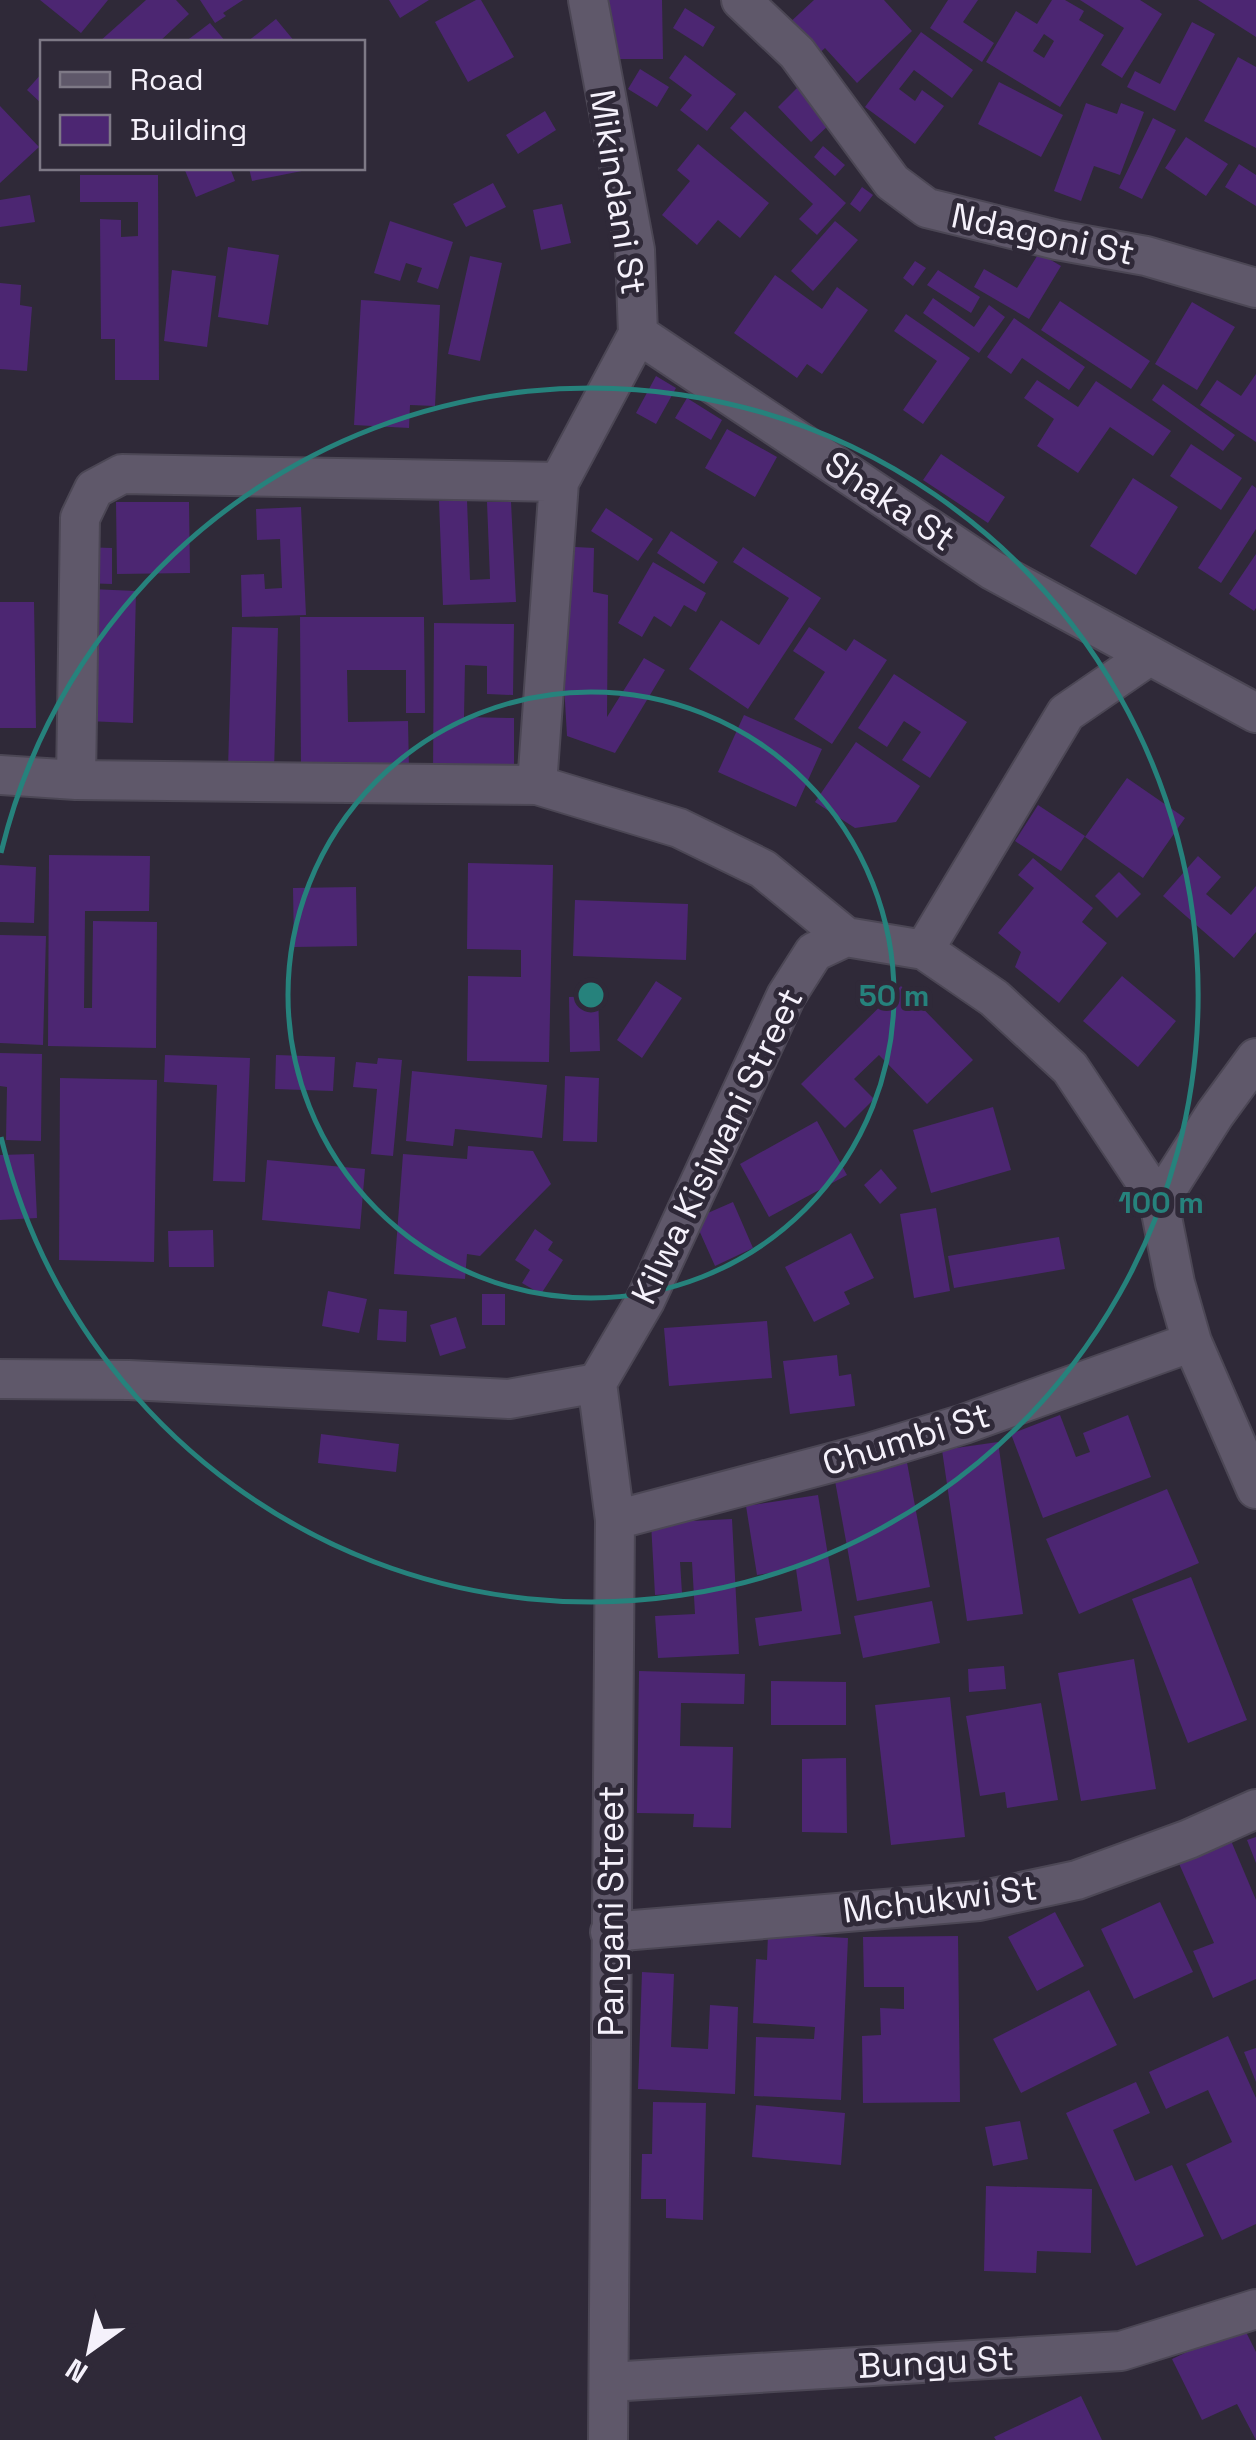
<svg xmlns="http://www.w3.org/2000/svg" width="1256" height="2440" font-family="'Space Grotesk',sans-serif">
<rect width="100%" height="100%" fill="#2f2938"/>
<path fill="#4c2672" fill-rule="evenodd" d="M40,0H108L81,33Z
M146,0H176L189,14L159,42H99Z
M200,0H243L223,13L226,16L215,23Z
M389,0H429L400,18Z
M476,0H481L514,57L468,82L435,22Z
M606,0H662L663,59H607Z
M814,0H884L912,31L857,83L825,48L815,57L786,26Z
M948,0H978L963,22L994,43L982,62L930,28Z
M1052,0H1065L1084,11L1079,20L1104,35L1060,107L986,62L1016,11L1037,24ZM1044,34L1054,41L1044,58L1033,51Z
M1080,0H1140L1162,14L1122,78L1101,65L1124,28Z
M1198,0H1256V37Z
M685,8L715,27L703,47L673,28Z
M276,19L295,42H247Z
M1192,22L1215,34L1175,111L1127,87L1135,71L1160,84Z
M210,23L226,42H185Z
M921,32L973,70L952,98L914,70L899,89L915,101L922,90L944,106L915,144L865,107Z
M685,55L736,94L707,131L680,110L692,95L669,78Z
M1238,57L1256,67V148L1204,121Z
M640,69L669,87L657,107L628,89Z
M42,73V104L27,90Z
M999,82L1063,115L1041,157L978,124Z
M797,88L831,123L811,142L778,107Z
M1086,103L1117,114L1121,103L1144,112L1120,175L1094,166L1081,201L1054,191Z
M0,106L39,147L0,183Z
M545,111L556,130L518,154L506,135Z
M745,111L846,203L817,235L799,219L813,204L730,128Z
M1153,118L1176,130L1142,199L1119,188Z
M1186,137L1228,164L1206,196L1165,168Z
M698,144L769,203L740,238L718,220L697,245L662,215L690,181L677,170Z
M823,146L845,165L835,176L814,157Z
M1239,164L1256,175V206L1225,187Z
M184,168H230L235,181L196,197Z
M249,168H311L312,169L252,181Z
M80,175H158L159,380H115V339H101L100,219L121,220V237L138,236V202H80Z
M493,183L506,207L466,227L453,204Z
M862,187L873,195L860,212L850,204Z
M30,195L35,222L0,227V200Z
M562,204L571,243L541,250L533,210Z
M390,221L453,242L438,289L417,282L422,268L406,263L400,281L374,273Z
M835,221L858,240L813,291L791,271Z
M228,247L279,255L268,325L218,317Z
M1039,253L1061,266L1029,319L974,287L984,269L1017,288Z
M470,256L502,263L480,361L448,354Z
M915,261L926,268L913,286L903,278Z
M172,270L216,276L207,347L164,341Z
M938,270L980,297L971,313L927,285Z
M775,275L822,309L837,287L868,310L822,374L807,364L797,378L734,333Z
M0,283L21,285L20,305L32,307L27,371L0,369Z
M933,298L974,327L989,305L1005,317L979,353L923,313Z
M361,300L440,305L435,406L410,405L409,428L354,425Z
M1060,301L1150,361L1131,389L1041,330Z
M1192,302L1235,327L1197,390L1155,364Z
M906,314L970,358L923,424L903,410L937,361L894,331Z
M1014,318L1085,367L1069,390L1022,358L1011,374L987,357Z
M1256,374V442L1200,405L1217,380L1241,396Z
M656,376L676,388L656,424L636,413Z
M1037,380L1078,407L1096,381L1171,431L1153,456L1110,427L1078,473L1037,446L1054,419L1024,398Z
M1163,384L1235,435L1223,451L1152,400Z
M687,398L722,420L711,440L675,418Z
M727,429L777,457L755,497L705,468Z
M1191,444L1242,478L1221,510L1170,476Z
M941,454L1005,497L988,523L923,480Z
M1133,478L1178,507L1136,575L1090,546Z
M1252,485L1256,488V529L1221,583L1198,568Z
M467,500L470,580L490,579L487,502H511L516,602L443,605L439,501Z
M116,502H189L190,573L117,574Z
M301,507L306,615L242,617L241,575L264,574L265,589L282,588L280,539L257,540L256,509Z
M606,508L653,539L638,561L591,531Z
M671,531L718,562L704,584L657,553Z
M556,546L594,548L593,592L608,595L607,717L644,658L665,670L615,753L567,736Z
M82,547L112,548V584L82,583Z
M743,547L821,598L748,709L689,669L721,620L759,645L789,598L733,562Z
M1256,554V608L1254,611L1229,594Z
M653,562L706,593L696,612L684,605L671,627L654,616L642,637L618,623Z
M91,589L136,591L133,723L87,721Z
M0,602H34L36,728H0Z
M300,617H424L425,713H406V670H347L348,722L408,721L409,769L301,770Z
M434,623L514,624L513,695L487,694V666L465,665L464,717L514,718V777L433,776Z
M232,627L278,628L274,771L228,770Z
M809,627L846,651L854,639L887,660L832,744L794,719L825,672L793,651Z
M894,674L967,722L930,778L902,760L921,732L904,721L887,747L858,728Z
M744,715L822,749L796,807L718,772Z
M856,742L920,786L896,822L855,828L815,802Z
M1127,778L1185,818L1143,878L1085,837Z
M1038,805L1085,836L1061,871L1015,841Z
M49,855L150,856L149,911H85L84,1008H92L93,921L157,922L156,1048L48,1046Z
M1198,856L1221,877L1206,894L1231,915L1256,886V932L1234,958L1163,896Z
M1033,858L1093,908L1082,922L1107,943L1059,1003L1015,967L1021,952L998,933L1034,888L1018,875Z
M468,863L553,865L549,1062L467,1061L468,976L521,977V950L467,949Z
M0,865L36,867L34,923L0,922Z
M1119,872L1141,894L1117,918L1095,896Z
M356,887L357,946L294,947L293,888Z
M575,900L688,904L686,960L573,956Z
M0,935L46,936L43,1045L0,1043Z
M1122,976L1176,1021L1138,1067L1083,1021Z
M656,981L682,998L642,1058L617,1040Z
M901,986L973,1060L927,1104L879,1055L854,1079L874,1099L845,1128L801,1084Z
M598,996L600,1051L570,1052L569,997Z
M0,1053L42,1054L41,1141L6,1140L7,1087L0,1086Z
M165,1055L250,1058L245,1182L213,1181L217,1085L164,1082Z
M276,1055L335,1057L333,1091L275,1089Z
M378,1058L402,1060L393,1156L371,1154L377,1089L353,1087L356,1062L377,1064Z
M412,1071L547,1085L542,1138L455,1129L453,1146L406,1141Z
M565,1076L599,1078L597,1142L563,1141Z
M60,1078L157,1080L154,1262L59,1260Z
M993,1107L1011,1170L931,1193L913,1130Z
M817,1121L847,1175L769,1217L740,1164Z
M468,1146L533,1151L551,1184L480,1256L467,1254L465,1279L394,1274L403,1154L467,1159Z
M34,1154L37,1218L0,1220V1155Z
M267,1160L365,1169L360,1229L262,1220Z
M881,1169L897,1188L880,1204L864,1185Z
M733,1202L753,1248L715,1266L694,1219Z
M936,1208L950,1291L914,1298L900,1214Z
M535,1229L553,1242L548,1250L563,1260L541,1294L522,1283L530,1270L515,1260Z
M213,1230L214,1267H169L168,1231Z
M851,1233L874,1278L844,1292L850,1304L814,1322L785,1267Z
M1059,1237L1065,1269L954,1288L948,1256Z
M328,1291L367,1299L359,1333L322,1326Z
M482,1294H505V1325H482Z
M379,1309L407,1311L406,1342L377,1340Z
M456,1317L466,1348L440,1356L430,1325Z
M767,1321L772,1378L669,1386L664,1328Z
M837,1355L839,1376L851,1374L855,1406L790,1414L783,1361Z
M1060,1415L1076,1457L1090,1452L1083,1433L1128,1415L1151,1477L1043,1518L1011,1434Z
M321,1434L399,1444L396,1472L318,1463Z
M998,1442L1023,1614L967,1621L942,1450Z
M906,1457L930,1587L857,1601L833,1470Z
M1167,1489L1199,1563L1079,1614L1046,1539Z
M818,1495L841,1634L759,1646L755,1618L802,1611L796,1569L757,1575L746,1506Z
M732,1519L739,1654L658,1658L655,1616L695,1614L692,1562H680L682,1593L655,1595L651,1523Z
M1191,1577L1247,1720L1188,1743L1132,1599Z
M932,1601L940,1643L863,1658L854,1616Z
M1134,1659L1156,1789L1081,1801L1058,1673Z
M1004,1666L1006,1689L969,1692L968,1669Z
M639,1671L745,1674L744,1704L681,1703L680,1746L733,1747L731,1828L693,1827L694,1814L637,1813Z
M771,1681L846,1682V1725H771Z
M950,1697L965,1837L891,1845L875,1705Z
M1041,1703L1058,1800L1007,1808L1005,1792L980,1796L966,1716Z
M846,1758L847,1833L802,1832V1759Z
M1229,1836L1256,1900V1979L1213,1998L1193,1951L1214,1943L1177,1859Z
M1256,1837V1863L1247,1840Z
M1160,1902L1193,1972L1134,1999L1101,1929Z
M1055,1912L1084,1966L1037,1991L1008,1937Z
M768,1934L848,1938L841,2100L754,2096L756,2037L814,2039L815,2027L753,2023L756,1959L767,1960Z
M958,1936L960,2102L863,2103L862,2036L881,2035L880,2008L904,2009V1987H864L863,1937Z
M642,1972L674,1974L671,2047L708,2049L710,2005L738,2007L735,2094L638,2089Z
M1089,1990L1117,2045L1021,2093L993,2039Z
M1228,2036L1256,2098V2224L1222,2240L1186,2164L1232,2142L1208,2090L1166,2109L1149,2072Z
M1256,2048V2082L1244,2052Z
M1136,2082L1150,2113L1113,2130L1135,2181L1172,2165L1204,2236L1136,2266L1066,2113Z
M653,2102L706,2103L703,2220L666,2218V2199H641L642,2154H652Z
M756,2105L845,2113L841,2165L752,2157Z
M1020,2121L1028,2159L993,2166L985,2127Z
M986,2186L1092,2189L1091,2253L1037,2251L1036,2273L984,2271Z
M1243,2326L1256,2352V2440L1237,2404L1202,2420L1172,2359Z
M1081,2396L1102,2440H996L994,2437Z"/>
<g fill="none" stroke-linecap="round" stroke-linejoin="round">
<defs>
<path id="street" d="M741,0L797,53L892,182L927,208L1057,240L1146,256L1256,288
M638,334L992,570L1256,713
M0,775L76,780L537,785L679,828L763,869L846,937
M76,780L80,518L94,489L122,474L559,482
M537,785L559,482L638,334L635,250L588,0
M924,950L1066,713L1149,656
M1159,1202L1215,1114L1256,1058
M0,1379L129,1380L509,1399L597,1383L645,1301L786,996L814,952L846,937L924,950L994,998L1070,1068L1159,1202L1175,1283L1192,1342L1256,1489
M597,1383L615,1520L608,2440
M615,1520L872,1452L964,1424L1192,1342
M610,1932L979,1901L1077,1880L1189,1839L1256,1809
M609,2382L1121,2351L1256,2309"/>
</defs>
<use href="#street" stroke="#4c4755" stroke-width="42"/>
<use href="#street" stroke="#5f586a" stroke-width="38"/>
</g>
<g fill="none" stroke="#26827c" stroke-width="5">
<circle cx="591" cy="995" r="303"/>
<path d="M1 853A607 607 0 1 1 1 1137"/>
</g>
<g text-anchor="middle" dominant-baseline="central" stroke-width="10" stroke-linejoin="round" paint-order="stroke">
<g font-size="35" fill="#f5f1fb" stroke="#2f2938">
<text transform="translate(618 192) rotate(81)">Mikindani St</text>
<text transform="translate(1043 234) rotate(12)">Ndagoni St</text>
<text transform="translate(890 501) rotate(34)">Shaka St</text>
<text transform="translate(717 1146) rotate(-64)">Kilwa Kisiwani Street</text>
<text transform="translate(906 1439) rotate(-17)">Chumbi St</text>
<text transform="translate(940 1899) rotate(-7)">Mchukwi St</text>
<text transform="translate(611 1911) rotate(-90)">Pangani Street</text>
<text transform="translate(936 2362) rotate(-3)">Bungu St</text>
</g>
</g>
<circle cx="591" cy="995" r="15" fill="#26827c" stroke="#2f2938" stroke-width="5"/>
<g font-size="30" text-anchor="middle" font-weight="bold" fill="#26827c" stroke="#2f2938" stroke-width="10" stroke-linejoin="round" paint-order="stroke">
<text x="894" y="1006">50 m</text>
<text x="1161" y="1213">100 m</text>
</g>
<rect x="40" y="40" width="325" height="130" fill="#2f2938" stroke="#7e7986" stroke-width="2.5"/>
<rect x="60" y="72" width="50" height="15" fill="#5f586a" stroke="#7e7986" stroke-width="2.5"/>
<text x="130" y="90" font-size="30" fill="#f5f1fb">Road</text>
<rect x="60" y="115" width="50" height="30" fill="#4c2672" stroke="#7e7986" stroke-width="2.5"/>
<text x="130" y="140" font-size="30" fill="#f5f1fb">Building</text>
<g transform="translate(90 2350) rotate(213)" stroke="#2f2938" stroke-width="8" paint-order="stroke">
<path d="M0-8L18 38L0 25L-18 38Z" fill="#f5f1fb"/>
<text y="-15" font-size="28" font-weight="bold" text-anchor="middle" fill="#f5f1fb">N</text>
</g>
</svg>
